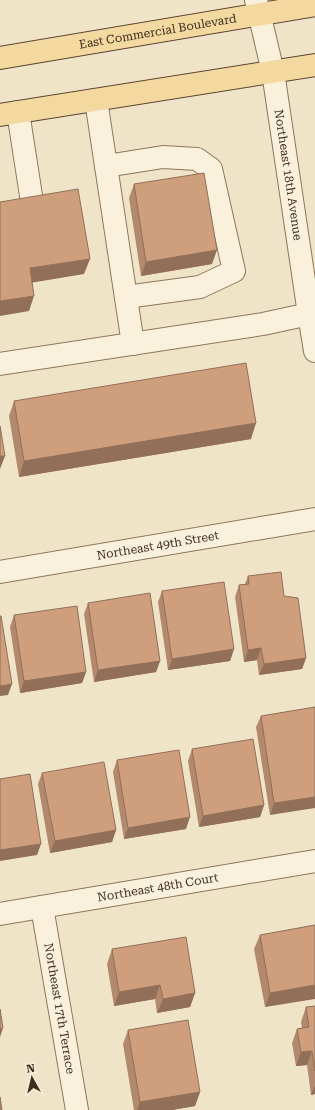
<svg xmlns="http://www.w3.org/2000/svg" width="315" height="1110" font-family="'Roboto Serif',serif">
<rect width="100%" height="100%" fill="#f0e4c8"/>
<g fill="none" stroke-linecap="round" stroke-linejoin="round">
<defs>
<g id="minor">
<path id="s1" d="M256,0L273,72L309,314L315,351"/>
<path d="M96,100L133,344"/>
<path d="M18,112L32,202"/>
<path d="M106,166L163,157L197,159L211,169L234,271L200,287L126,297"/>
<path d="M0,364L263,324L309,314"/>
<path id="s2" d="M0,572L315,519"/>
<path id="s3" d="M42,907L77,1110"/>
<path id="s4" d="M0,914L315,861"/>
</g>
<g id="major">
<path id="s5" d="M0,58L315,5"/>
<path d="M0,115L315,65"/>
</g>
</defs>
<use href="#minor" stroke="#8d765c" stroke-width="24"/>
<use href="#major" stroke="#5b4430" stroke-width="24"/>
<use href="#minor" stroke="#faf1dc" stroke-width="22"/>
<use href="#major" stroke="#f3d9a0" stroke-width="22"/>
</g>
<path fill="#b2896c" d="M134,184L212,264L141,276L129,198Z
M14,401L251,439L19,477L9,416Z
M248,576L284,596L306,658L302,669L259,675L257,660L244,662L235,597L239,585L245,584Z
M162,591L234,649L230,661L168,670L158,602Z
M88,603L160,661L156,672L94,682L84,614Z
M14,615L86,672L82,683L20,693L10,627Z
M315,707L270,815L256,727L261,716Z
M192,749L264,805L260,817L199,827L188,761Z
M117,760L186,829L124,839L113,772Z
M42,773L116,830L112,842L50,853L38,784Z
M315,925L265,1007L254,949L260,935Z
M112,949L195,993L190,1007L157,1013L155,999L114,1006L107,964Z
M315,1006V1094L311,1095L307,1065L296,1066L292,1043L297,1029L302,1028L301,1022L306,1007Z
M128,1030L200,1092L195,1106L172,1110H134L123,1044Z"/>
<path fill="#916f58" d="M217,250L212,264L141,276L146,262Z
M90,259L84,274L24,284L30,268Z
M34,296L29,311L0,316V301Z
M256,423L251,439L19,477L24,461Z
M0,456H5L0,469Z
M261,648L257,660L244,662L248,650Z
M234,649L230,661L168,670L172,659Z
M306,658L302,669L259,675L264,664Z
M160,661L156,672L94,682L98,670Z
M86,672L82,683L20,693L24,681Z
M12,684L8,695L0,696V686Z
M315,797V808L270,815L274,803Z
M264,805L260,817L199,827L203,816Z
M190,817L186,829L124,839L128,828Z
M116,830L112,842L50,853L55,841Z
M41,844L37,855L0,861V850Z
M160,985L155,999L114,1006L119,992Z
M315,985V999L265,1007L270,993Z
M195,993L190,1007L157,1013L163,999Z
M3,1028L0,1037V1029Z
M312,1051L307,1065L296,1066L301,1052Z
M315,1085V1094L311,1095Z
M200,1092L195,1106L172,1110H137L140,1102Z"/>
<path fill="#cf9f7d" stroke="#916f58" d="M204,173L217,250L146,262L134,184Z
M78,189L90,259L30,268L34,296L0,301V202Z
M246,363L256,423L24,461L14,401Z
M0,426L5,456H0Z
M281,572L284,596L298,598L306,658L264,664L261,648L248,650L239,585L249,584L248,576Z
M224,582L234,649L172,659L162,591Z
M150,593L160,661L98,670L88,603Z
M77,606L86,672L24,681L14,615Z
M0,616H1L12,684L0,686Z
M315,707V797L274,803L261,716Z
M253,739L264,805L203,816L192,749Z
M179,750L190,817L128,828L117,760Z
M104,762L116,830L55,841L42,773Z
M30,774L41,844L0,850V779Z
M315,925V985L270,993L260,935Z
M186,937L195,993L163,999L160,985L119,992L112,949Z
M315,1006V1071L312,1051L301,1052L297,1029L309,1027L306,1007Z
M0,1009L3,1028L0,1029Z
M188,1020L200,1092L140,1102L128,1030Z
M0,1097L2,1110H0Z"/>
<g text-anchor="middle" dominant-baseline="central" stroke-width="3.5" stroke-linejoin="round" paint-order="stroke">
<g font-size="12" fill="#3d2e20" stroke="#f7eed8">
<text stroke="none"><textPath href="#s5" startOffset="160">East Commercial Boulevard</textPath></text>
<text stroke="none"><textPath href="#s1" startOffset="178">Northeast 18th Avenue</textPath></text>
<text stroke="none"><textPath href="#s2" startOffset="160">Northeast 49th Street</textPath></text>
<text stroke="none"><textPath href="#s4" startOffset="160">Northeast 48th Court</textPath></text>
<text stroke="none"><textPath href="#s3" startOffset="103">Northeast 17th Terrace</textPath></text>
</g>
</g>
<g transform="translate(32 1078) rotate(352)" stroke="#f7eed8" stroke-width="3" paint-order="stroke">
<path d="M0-3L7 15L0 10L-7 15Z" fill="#3d2e20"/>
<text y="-6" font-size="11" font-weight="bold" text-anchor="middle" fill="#3d2e20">N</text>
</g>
</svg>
